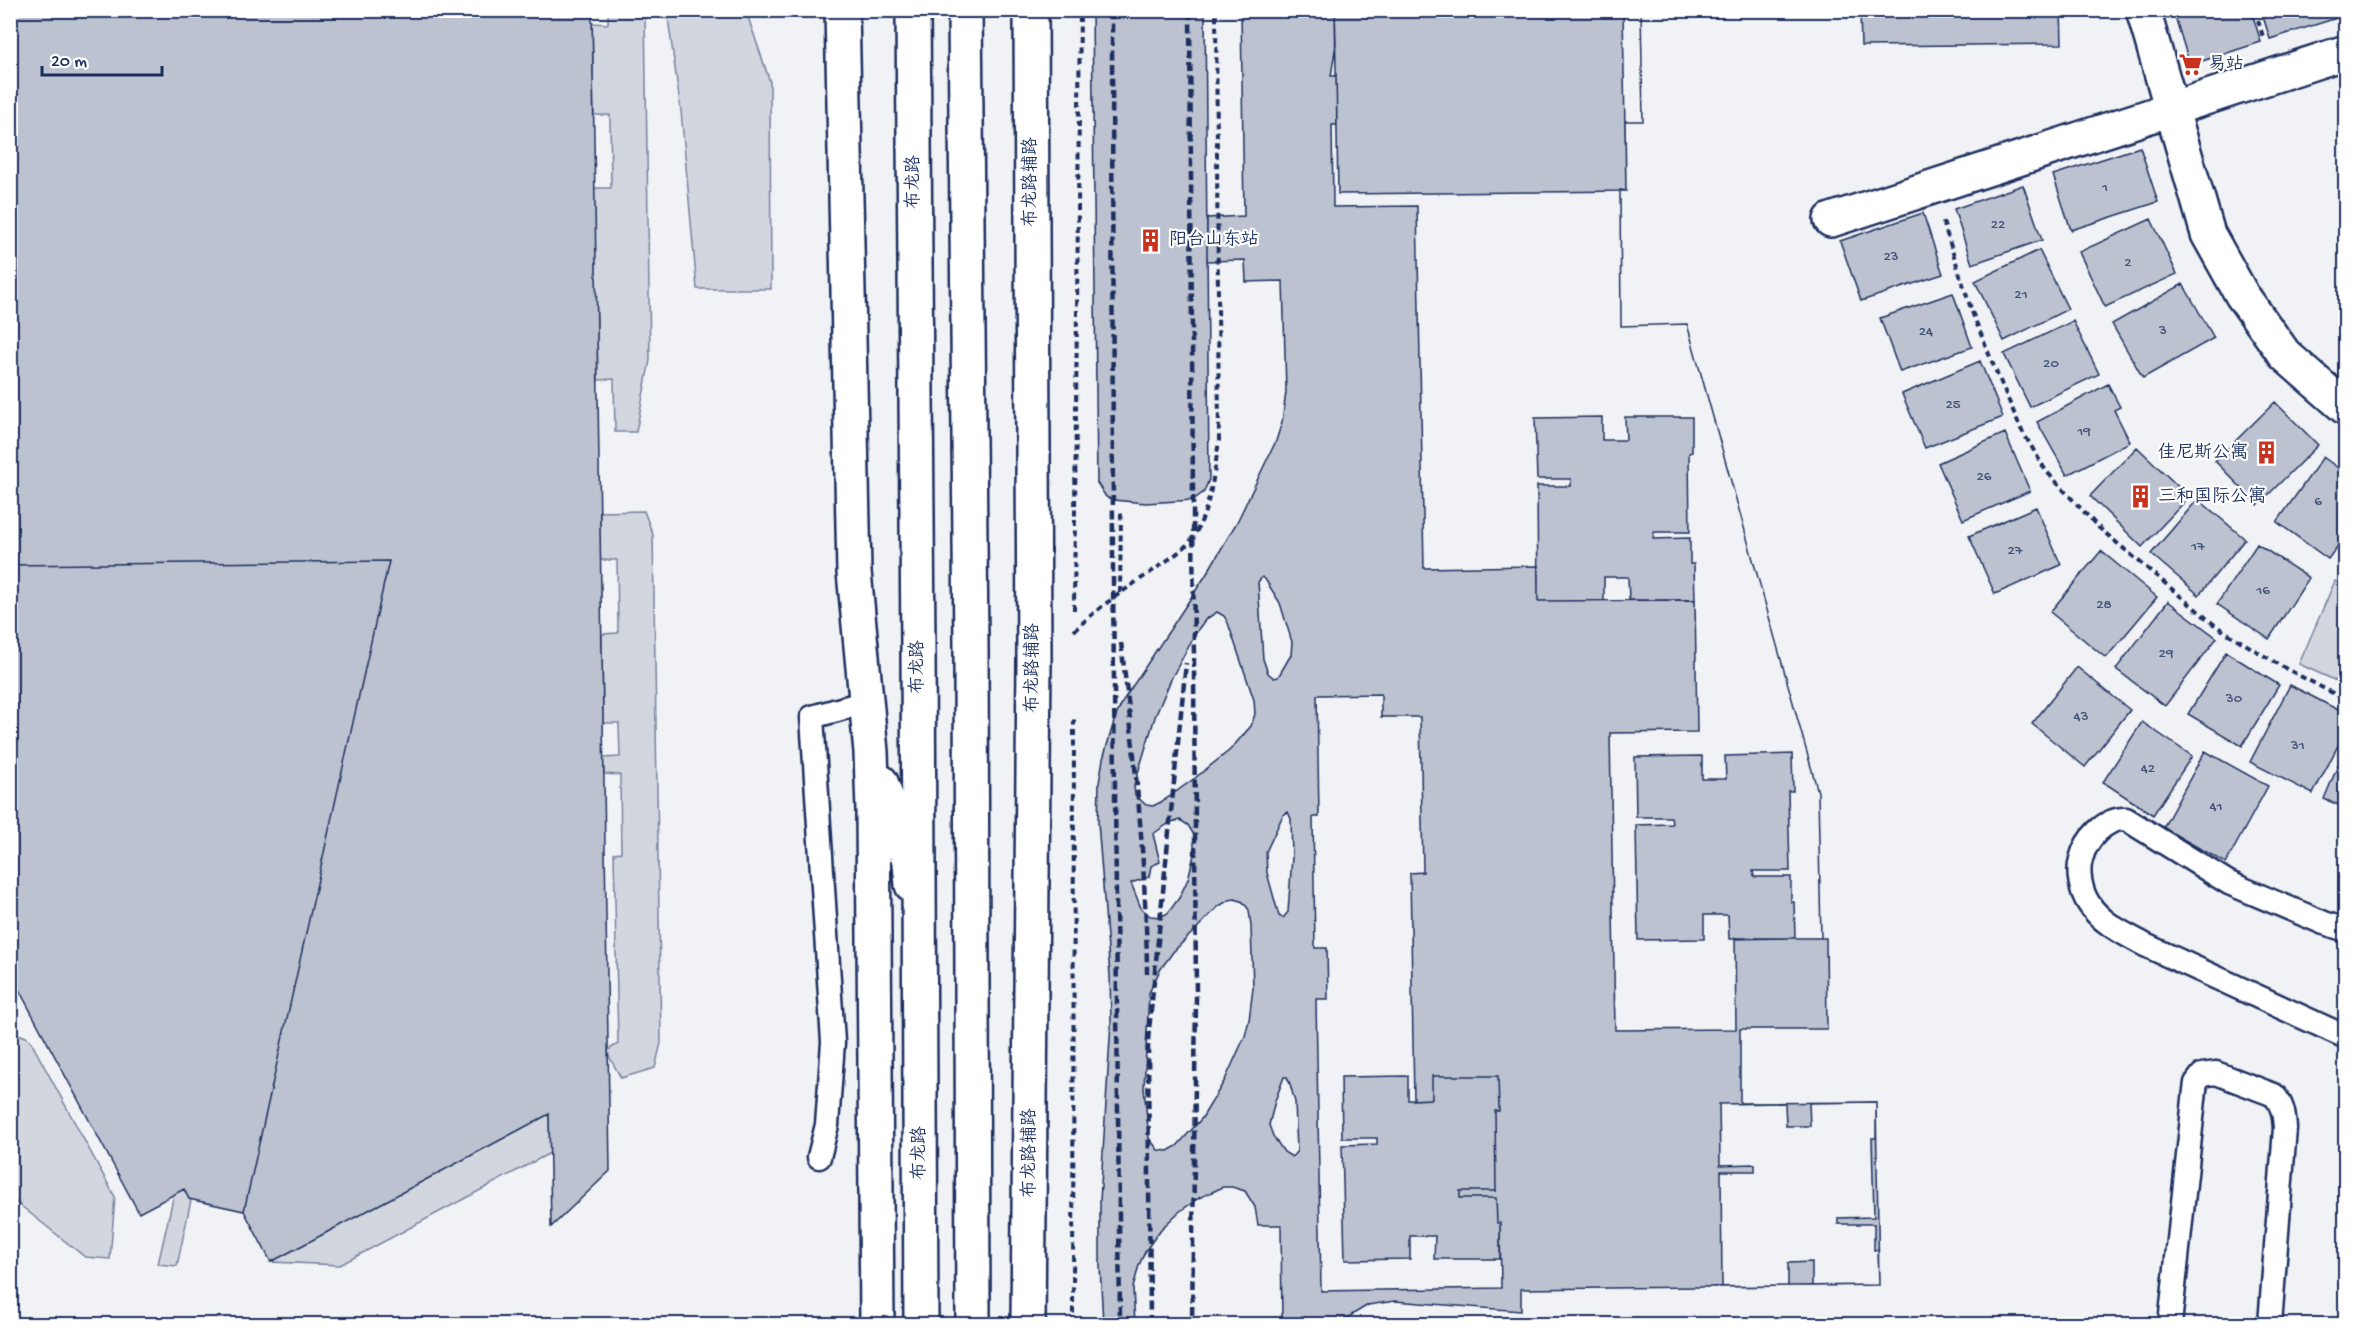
<svg xmlns="http://www.w3.org/2000/svg" width="2356" height="1335" font-family="'Gochi Hand','LXGW WenKai TC',sans-serif">
<rect width="100%" height="100%" fill="#f1f2f5"/>
<filter id="ink" filterUnits="userSpaceOnUse"><feTurbulence type="fractalNoise" baseFrequency=".0167" numOctaves="2"/><feDisplacementMap in="SourceGraphic" scale="12" xChannelSelector="R" yChannelSelector="G"/><feConvolveMatrix kernelMatrix="1 2 1 2 8 2 1 2 1" color-interpolation-filters="sRGB"/></filter>
<g filter="url(#ink)">
<path fill="#d2d6df" stroke="#76829e" stroke-width="1.5" d="M608,11H645L650,360L636,432H615L614,379L598,380L594,188H611L610,115H594L592,23L608,24Z
M667,11H746L770,82L771,289H697L681,111Z
M644,511L653,535L661,1043L655,1068L621,1078L609,1056L608,1050L618,1044L614,853L621,852L620,775L604,774L603,758L620,757L619,723H603L602,634L618,633L617,560H600V512Z
M2335,581L2345,586V685L2299,664Z
M11,1031L26,1037L31,1042L115,1197L110,1259L85,1257L11,1198Z
M549,1114L550,1153L340,1265L271,1262Z
M184,1189L189,1199L191,1200L177,1266L158,1264L174,1194Z"/>
<path fill="#bcc2d0" stroke="#1b2f5e" stroke-width="1.5" fill-rule="evenodd" d="M10,10H592L610,1171L551,1227L549,1114L271,1262L244,1211L389,561L10,565Z
M1092,10H1205L1209,479L1204,492L1193,500L1146,503L1113,500L1106,497L1097,483Z
M1241,10H1641L1643,121H1625L1626,191L1620,190L1621,326L1687,324L1818,792L1821,938H1826L1827,1029H1740V1103L1876,1102L1879,1285L1521,1289V1311L1395,1301L1368,1305L1337,1324H1282L1281,1225H1258L1255,1207L1245,1191L1232,1187H1223L1199,1198L1179,1212L1161,1229L1146,1250L1139,1265L1133,1288L1135,1324H1103L1100,1265V1201L1111,1022L1110,975L1098,822L1099,783L1103,759L1115,718L1124,699L1206,575L1237,522L1276,441L1282,422L1286,392L1283,281L1246,282L1245,260L1207,261V218L1244,216ZM1262,577L1265,579L1280,603L1292,642L1291,655L1278,677L1274,678L1268,673L1263,659L1258,582ZM1217,612L1224,616L1228,623L1254,700L1255,714L1251,726L1230,750L1195,778L1163,801L1153,806L1146,805L1135,795L1134,786L1155,717L1172,677L1199,628L1206,619ZM1288,812L1291,819L1292,857L1288,912L1283,918L1279,916L1267,873L1266,852L1283,815ZM1180,820L1188,825L1194,835V855L1188,879L1179,898L1168,913L1160,917L1150,916L1141,908L1131,883L1149,877L1151,866L1160,862L1153,834L1171,822ZM1235,899L1243,902L1249,910L1251,926L1253,988L1249,1020L1245,1036L1225,1080L1202,1118L1177,1146L1168,1151L1158,1150L1149,1138L1144,1088L1149,993L1160,970L1173,952L1219,906L1229,900ZM1284,1077H1287L1290,1084L1295,1102L1297,1151L1292,1157L1284,1152L1273,1136L1269,1125L1275,1101Z
M1335,10H1641L1643,121H1625L1626,191L1620,190L1621,326L1687,324L1818,792L1821,938H1735L1736,1029L1615,1030L1610,733L1697,732L1695,600L1538,601V566L1424,568L1417,206L1333,207L1332,125H1337L1336,76H1331L1336,44Z
M1335,10H1623L1626,191L1338,194Z
M1860,10H2061L2062,44L1861,46Z
M2173,10H2251L2261,42L2190,65Z
M2261,10H2338L2340,17L2270,39Z
M2140,147L2158,202L2071,230L2053,175Z
M2023,185L2042,240L1972,264L1954,209Z
M1923,213L1943,274L1861,301L1840,241Z
M2151,219L2177,274L2105,307L2079,252Z
M2039,250L2068,309L2004,341L1975,281Z
M2183,284L2214,338L2143,378L2112,324Z
M1953,293L1972,347L1900,372L1880,318Z
M2073,321L2099,374L2030,407L2004,354Z
M1980,361L2003,417L1925,448L1902,394Z
M2108,384L2120,407L2114,410L2130,442L2067,475L2037,422Z
M2275,402L2318,445L2258,505L2215,461Z
M1602,417V440H1626L1625,417H1692V452L1689,453L1690,532H1654L1653,539L1690,538V564H1694L1695,600H1629L1628,577H1604V601H1538L1537,486H1571V479H1537L1535,418Z
M2005,433L2030,491L1963,520L1938,463Z
M2137,447L2189,497L2142,547L2090,496Z
M2323,457L2345,473L2341,479L2346,482V535L2328,559L2277,522Z
M2198,499L2245,539L2199,595L2151,554Z
M2036,507L2061,565L1995,594L1969,536Z
M2257,544L2309,578L2269,639L2217,604Z
M2101,551L2157,597L2106,658L2050,612Z
M389,561L244,1211L189,1199L184,1189L139,1213L10,973V565Z
M2168,601L2217,638L2165,706L2116,669Z
M2226,652L2279,685L2242,746L2188,714Z
M2077,667L2130,710L2085,767L2032,724Z
M2290,685L2346,714V730L2313,794L2250,762Z
M1381,694V717H1420L1423,872L1410,873L1414,1100L1432,1099V1076H1498L1499,1111H1495L1496,1191H1460V1198H1496L1497,1223H1500L1501,1288L1321,1291L1316,999H1328L1327,948H1315L1313,817H1319L1317,695Z
M2142,722L2192,756L2153,815L2103,782Z
M2346,746V808L2324,799Z
M2205,751L2268,786L2226,863L2163,828Z
M1792,754L1793,791H1788L1790,871H1753L1754,877H1791V902H1794L1795,938L1729,939L1728,915H1704V939L1638,940L1636,825L1672,824L1671,817H1636L1635,757L1702,756V779H1726L1725,756Z
M1408,1076V1100L1432,1099V1076H1498L1499,1111H1495L1496,1191H1460V1198H1496L1497,1223H1500V1259H1434L1435,1236H1410V1259L1345,1260L1342,1145L1377,1144V1138H1342L1341,1077Z
M1876,1102V1138H1872L1874,1217L1838,1218V1224H1874V1250H1878L1879,1285L1812,1286V1262L1788,1263V1286L1722,1287L1721,1171H1755V1164L1720,1165L1719,1104L1785,1103L1786,1126H1810L1809,1103Z"/>
<g fill="none" stroke-linecap="round" stroke-linejoin="round">
<defs>
<path id="lane" d="M2346,930L2324,923L2229,883L2126,819C2105,818 2086,839 2081,859C2077,873 2081,892 2089,904C2102,924 2125,934 2145,945L2346,1037
M819,1157L827,1125L833,1042L812,717L866,702
M2170,1324L2195,1090L2196,1083L2202,1075L2216,1073L2274,1095C2283,1105 2284,1115 2285,1128L2270,1324"/>
<path id="street" d="M2143,10L2208,234L2242,295L2285,355L2346,408
M1831,220L2346,52"/>
<path id="secondary" d="M842,10L854,572L871,752L873,810L877,1324
M881,782L910,864L912,885
M1028,1324L1034,661L1031,10"/>
<path id="primary" d="M913,10L918,647L921,1324
M965,10L971,647L973,1324"/>
</defs>
<use href="#lane" stroke="#1b2f5e" stroke-width="27"/>
<use href="#street" stroke="#1b2f5e" stroke-width="38"/>
<use href="#secondary" stroke="#1b2f5e" stroke-width="38"/>
<use href="#primary" stroke="#1b2f5e" stroke-width="38"/>
<path stroke="#1b2f5e" stroke-width="4" stroke-dasharray="6 4.5" stroke-linecap="butt" d="M2255,10L2264,40
M1943,222L1972,312L1995,369L2021,429L2046,471L2098,527L2216,626L2281,666L2346,700
M1120,593L1121,512
M1074,610L1080,10
M1074,631C1098,607 1126,589 1154,570C1168,559 1186,550 1195,534C1211,506 1214,472 1219,441L1216,10
M1073,1324L1074,716"/>
<use href="#lane" stroke="#fff" stroke-width="22"/>
<use href="#street" stroke="#fff" stroke-width="33"/>
<use href="#secondary" stroke="#fff" stroke-width="33"/>
<use href="#primary" stroke="#fff" stroke-width="33"/>
<path stroke="#1b2f5e" stroke-width="4.5" stroke-dasharray="9 4.5" stroke-linecap="butt" d="M1112,10L1113,579L1120,1324
M1190,10L1196,998L1192,1324
M1121,643C1135,755 1146,861 1147,974
M1150,1324L1148,1040L1186,663"/>
</g>
</g>
<defs>
<symbol id="supermarket-bare" viewBox="-9 -9 18 18"><path d="M-6-5.5h2.5l.6 2H6L4.5 2H-2.5L-4.4-4H-6ZM-1.5 3.2a1.3 1.3 0 1 0 .1 0ZM3 3.2a1.3 1.3 0 1 0 .1 0Z" fill="#c8321e" stroke="#fff" stroke-width="2.5" paint-order="stroke"/></symbol>
<symbol id="building-bare" viewBox="-9 -9 18 18"><path d="M-4-6H4V6H1V3H-1V6H-4ZM-2.5-4.3h1.7v1.8h-1.7ZM.8-4.3h1.7v1.8H.8ZM-2.5-1h1.7V.8h-1.7ZM.8-1h1.7V.8H.8Z" fill="#c8321e" stroke="#fff" stroke-width="2.5" paint-order="stroke"/></symbol>
</defs>
<g fill-rule="evenodd">
<use href="#supermarket-bare" x="2174" y="48" width="33" height="33"/>
<use href="#building-bare" x="1134" y="224" width="33" height="33"/>
<use href="#building-bare" x="2250" y="436" width="33" height="33"/>
<use href="#building-bare" x="2124" y="480" width="33" height="33"/>
</g>
<g text-anchor="middle" dominant-baseline="central" stroke-width="4.5" stroke-linejoin="round" paint-order="stroke">
<g font-size="15" fill="#43547a">
<text x="2105" y="188">1</text>
<text x="1998" y="225">22</text>
<text x="1891" y="257">23</text>
<text x="2128" y="263">2</text>
<text x="2021" y="295">21</text>
<text x="2163" y="331">3</text>
<text x="1926" y="332">24</text>
<text x="2051" y="364">20</text>
<text x="1953" y="405">25</text>
<text x="2084" y="432">19</text>
<text x="1984" y="477">26</text>
<text x="2318" y="502">6</text>
<text x="2198" y="547">17</text>
<text x="2015" y="551">27</text>
<text x="2263" y="591">16</text>
<text x="2104" y="605">28</text>
<text x="2166" y="654">29</text>
<text x="2234" y="699">30</text>
<text x="2081" y="717">43</text>
<text x="2298" y="746">31</text>
<text x="2148" y="769">42</text>
<text x="2216" y="807">41</text>
</g>
<g font-size="18" fill="#1b2f5e" stroke="#fff" text-anchor="start">
<text x="2208" y="65">易站</text>
<text x="1169" y="240">阳台山东站</text>
<text x="2248" y="453" text-anchor="end">佳尼斯公寓</text>
<text x="2158" y="497">三和国际公寓</text>
</g>
<g font-size="18" fill="#1b2f5e" stroke="#fff">
<text transform="translate(914 182) rotate(-90)">布龙路</text>
<text transform="translate(1031 182) rotate(-90)">布龙路辅路</text>
<text transform="translate(918 667) rotate(-90)">布龙路</text>
<text transform="translate(1033 668) rotate(-90)">布龙路辅路</text>
<text transform="translate(920 1153) rotate(-90)">布龙路</text>
<text transform="translate(1030 1153) rotate(-90)">布龙路辅路</text>
</g>
</g>
<rect width="2356" height="1335" fill="none" stroke="#fff" stroke-width="36"/>
<rect x="18" y="18" width="2320" height="1299" fill="none" stroke="#1b2f5e" stroke-width="2" filter="url(#ink)"/>
<path d="M42 66v9h120v-9" fill="none" stroke="#1b2f5e" stroke-width="3"/>
<text x="51" y="66" font-size="18" fill="#1b2f5e" stroke="#ffffff" stroke-width="4.5" paint-order="stroke">20 m</text>
</svg>
